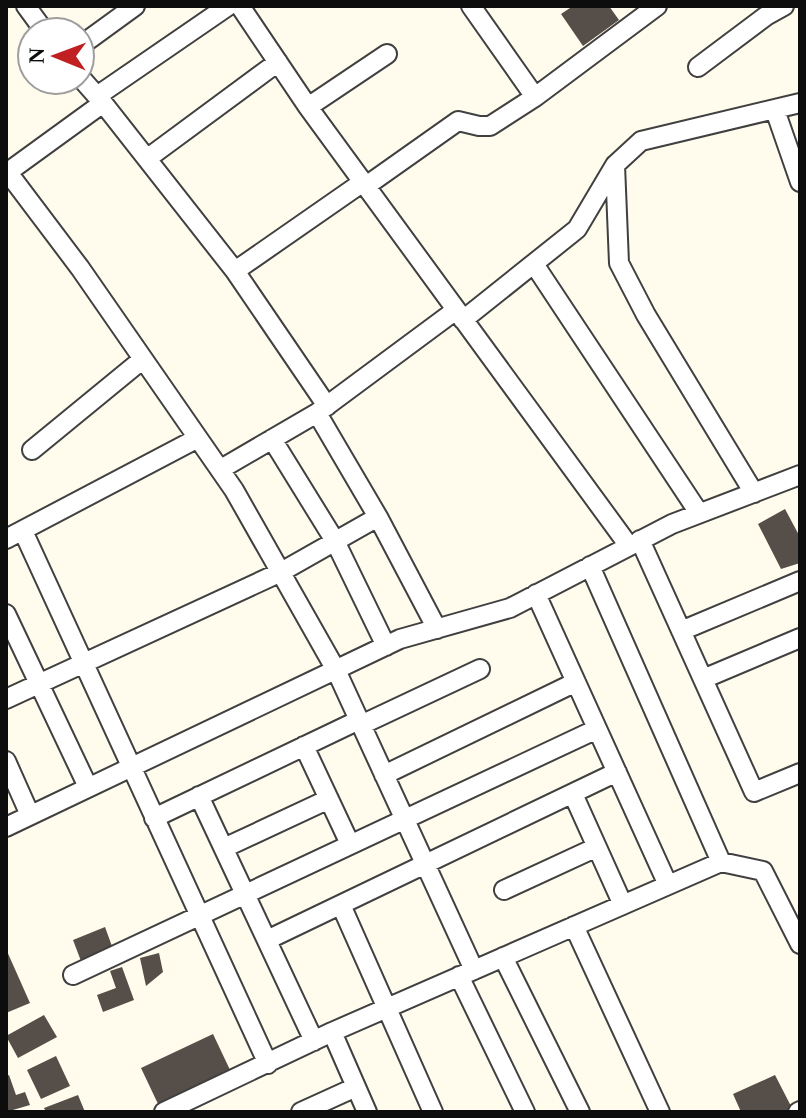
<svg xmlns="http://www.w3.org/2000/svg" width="806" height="1118" font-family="'Times New Roman',serif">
<rect width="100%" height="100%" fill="#fffced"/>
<path fill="#564e49" d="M573,6H609L619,20L583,46L561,14Z
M785,509L800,537V563L781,569L758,524Z
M105,927L113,949L81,961L73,940Z
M6,949L30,1003L6,1013Z
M159,953L163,972L146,986L140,958Z
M122,967L134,1000L103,1012L97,995L116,988L110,971Z
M44,1015L57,1037L18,1058L6,1036Z
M213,1034L231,1072L159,1106L141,1068Z
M56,1056L70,1086L41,1099L27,1070Z
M9,1075L16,1095L25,1092L30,1105L6,1112V1076Z
M775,1075L793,1110L741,1112L733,1094Z
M78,1095L85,1112H46L44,1108Z"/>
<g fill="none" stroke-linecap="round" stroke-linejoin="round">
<defs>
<path id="minor" d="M26,6L45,32
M240,6L308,107L629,546
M471,6L535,97
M80,46L135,6
M698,67L766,16L784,6
M97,96L228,6
M103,103L235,271L327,406
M308,107L387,54
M775,110L800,182
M148,158L278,62
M6,170L80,268L234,490L336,670L474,970
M8,172L103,103L80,77
M366,186L458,121L479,126H490L535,97L657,6
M534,264L699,513
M235,271L363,182
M463,320L577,229L615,165
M317,413L378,517L437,629
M272,439L335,541L386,646
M32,450L143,359
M221,469L317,413L456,310
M754,493L646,315L619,263L615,165L641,141L800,103
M23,531L268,1064
M6,539L198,438
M640,540L754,792L800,773
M590,566L721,862
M536,594L668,885
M6,614L88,787
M681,631L800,581
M703,679L800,638
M6,699L281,572L378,517
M361,725L480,669
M304,746L350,844
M6,761L30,815
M384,775L576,682
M573,794L623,905
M199,796L314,1041
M154,818L359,720
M6,827L400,639L510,608L672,524L800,475
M224,848L329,799
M504,890L597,847
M341,905L433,1112
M574,926L660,1112
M267,940L617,772
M503,957L580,1112
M73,975L597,729
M459,976L525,1112
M332,1032L367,1112
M164,1112L332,1032L721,862L763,871L800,944
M301,1112L356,1087
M798,1112L800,1111"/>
</defs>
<use href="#minor" stroke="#404040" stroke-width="22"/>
<use href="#minor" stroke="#fff" stroke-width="18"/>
</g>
<rect width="806" height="1118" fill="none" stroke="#0d0d0d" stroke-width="16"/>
<g transform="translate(56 56) rotate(271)"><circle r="38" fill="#ffffff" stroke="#9e9e9e" stroke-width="2"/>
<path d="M0-6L14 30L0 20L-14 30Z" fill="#c12023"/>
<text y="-12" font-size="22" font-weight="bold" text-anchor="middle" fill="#0d0d0d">N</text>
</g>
</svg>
